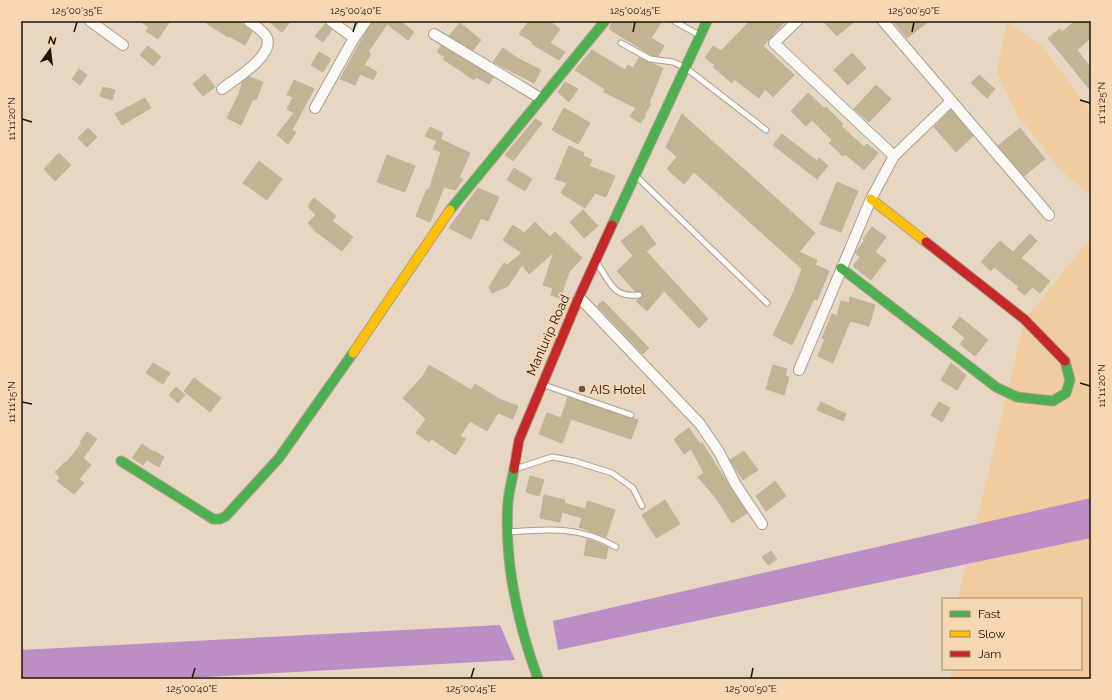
<svg xmlns="http://www.w3.org/2000/svg" width="1112" height="700" font-family="Raleway,sans-serif">
<rect width="100%" height="100%" fill="#e7d6c2"/>
<path fill="#f0cc9e" d="M1007,21L1043,47L1091,112V197L1059,168L1018,116L997,73Z
M1091,238V679H951V669H1081V599H958L1025,319Z"/>
<path fill="#bb8fc6" d="M1091,498V538L558,650L553,621Z
M500,625L515,660L167,679H21V650Z"/>
<path fill="#c2b393" stroke="#bdb2a2" d="M139,21H170L158,39L146,31L149,27Z
M203,21H239L252,32L245,45L229,36L228,37Z
M268,21H291L282,32Z
M372,21H400L414,32L408,40L387,24L368,52L371,54L364,65L377,72L373,80L360,74L355,85L340,79Z
M529,21H549L560,29L550,43L565,52L559,60L532,44L533,42L519,34Z
M613,21H662L651,38L664,46L658,56L651,55L609,29Z
M750,21H785L763,46L794,75L773,97L765,89L759,98L734,79L732,83L713,67L715,65L705,58L713,46L721,51Z
M823,21H855L837,36Z
M893,21H929L907,38Z
M1075,21H1091V38L1077,50L1091,68V91L1048,38L1060,29L1062,32Z
M460,23L481,40L473,50L449,36Z
M325,24L332,30L323,42L315,36Z
M148,46L161,57L153,66L140,55Z
M441,46L493,77L489,84L476,77L474,80L443,59L445,57L437,52Z
M503,48L517,58L541,70L534,83L493,62Z
M592,50L625,70L628,65L633,68L639,58L663,68L649,103L651,104L644,115L646,116L640,123L630,116L636,108L604,92L605,89L575,70Z
M319,52L331,59L323,72L311,65Z
M852,53L866,68L848,85L834,70Z
M79,69L87,75L80,85L72,79Z
M205,74L215,87L203,96L193,84Z
M979,75L995,89L987,98L971,83Z
M249,77L263,82L256,100L253,99L241,125L227,118L239,94L242,83Z
M294,80L314,89L292,130L296,132L288,144L277,135L294,113L287,109L293,97L287,95Z
M565,82L578,89L569,102L558,92Z
M876,85L891,99L869,122L854,109Z
M103,87L115,90L112,100L100,96Z
M808,93L825,109L826,107L843,124L841,126L864,147L867,144L878,153L864,170L845,154L843,156L829,143L832,140L812,120L806,126L791,111Z
M145,98L151,108L122,125L115,114Z
M564,108L590,123L578,144L552,130Z
M951,110L973,136L956,152L934,127Z
M682,114L815,233L799,252L817,260L815,265L829,271L817,300L814,299L792,345L773,335L794,291L802,269L694,172L684,184L667,169L677,157L666,147Z
M535,119L542,123L513,161L505,155Z
M430,127L443,133L440,139L470,153L459,178L463,179L455,190L444,187L430,222L416,216L427,189L429,190L441,152L433,149L437,141L425,136Z
M88,128L97,137L87,147L78,138Z
M1020,128L1045,159L1024,176L998,146Z
M782,134L817,161L819,158L828,166L817,179L773,145Z
M569,146L584,153L583,156L592,160L589,166L615,176L606,197L595,193L585,208L561,193L567,183L555,179Z
M59,153L71,165L55,181L44,169Z
M387,155L415,166L405,192L377,182Z
M259,161L282,179L267,200L243,183Z
M514,168L532,179L525,191L507,180Z
M837,182L858,191L841,232L820,224Z
M478,188L499,197L488,221L481,218L471,239L449,228Z
M314,198L336,216L332,221L353,237L342,251L315,231L308,223L316,215L309,208V204Z
M583,210L598,226L584,238L570,222Z
M535,222L550,237L555,232L582,258L569,272L560,298L551,295L553,288L543,285L554,252L529,274L522,265L508,286L492,293L489,287L504,263L507,265L522,253L503,240L513,225L524,233Z
M642,225L656,244L646,251L708,319L699,328L664,291L647,311L636,301L642,297V293L635,291L617,271L633,256L621,241Z
M872,227L886,237L875,252L886,260L871,280L853,266L860,257L855,253L865,240L863,239Z
M1030,234L1037,241L1021,258L1050,281L1040,293L1032,287L1025,295L1017,289L1019,287L994,267L991,271L981,262L1000,241L1013,252Z
M850,297L875,305L869,326L850,321L833,363L818,356L825,339L822,338L832,314L837,316L841,301L849,303Z
M603,301L649,348L643,354L597,306Z
M960,317L988,340L975,356L960,344L965,338L952,327Z
M153,363L170,373L163,384L146,373Z
M951,363L966,375L957,390L941,380Z
M429,365L471,390L475,384L499,399L518,406L513,419L498,413L487,431L470,421L460,436L466,439L455,455L432,439L429,442L416,433L426,419L403,398L423,376Z
M773,365L787,369L785,376L789,377L784,395L766,389Z
M194,378L221,398L210,412L184,391Z
M176,387L185,395L178,403L169,395Z
M568,397L638,420L631,439L571,419L562,443L539,434L547,413L561,418Z
M821,402L846,414L843,421L817,410Z
M939,402L950,408L942,422L931,415Z
M689,428L700,444L702,443L747,513L732,523L716,498L698,477L704,473L691,449L684,454L674,439Z
M87,432L97,439L83,458L91,465L79,479L84,483L74,494L57,481L60,478L55,472L65,462L66,463L82,443L80,442Z
M142,444L153,452L154,451L164,457L159,467L147,460L143,465L132,458Z
M744,451L758,470L743,480L730,460Z
M530,476L544,480L539,496L526,492Z
M775,481L786,496L766,511L756,496Z
M544,495L565,500L564,503L585,509L588,501L615,510L606,537L579,527L582,518L562,512L560,522L540,518Z
M665,500L680,524L656,538L642,515Z
M587,539L608,547L606,559L584,555Z
M771,551L777,559L768,565L762,557Z"/>
<g fill="none" stroke-linecap="round" stroke-linejoin="round">
<defs>
<path id="lane" d="M674,21L699,35
M621,43L650,59L673,62L686,68L766,130
M636,176L767,303
M597,263C610,282 613,298 639,295
M544,385L631,415
M515,469L552,457L574,461L612,473L633,488L642,506
M509,532C549,529 580,526 616,547"/>
<path id="street" d="M90,21L123,45
M331,21L354,38
M797,21L774,43L894,156
M883,21L1049,215
M434,34L540,98
M222,89C235,79 274,56 267,38C265,32 254,25 249,21
M315,108L354,38L366,21
M579,297L700,424L719,452L736,485L762,524
M799,370L871,199L894,156L951,101"/>
<path id="fast" d="M450,210L605,21
M612,225L707,21
M841,268L996,387L1017,397L1053,401L1066,393L1070,380L1065,361
M121,461L213,519H220L226,516L279,458L353,353
M514,469C512,480 509,491 508,502C504,561 518,624 538,679"/>
<path id="slow" d="M871,199L926,242
M353,353L450,210"/>
<path id="jam" d="M926,242L1024,319L1065,361
M514,469L519,440L579,297L612,225"/>
</defs>
<use href="#lane" stroke="#ab9e8f" stroke-width="7"/>
<use href="#street" stroke="#ab9e8f" stroke-width="12"/>
<use href="#fast" stroke="#ab9e8f" stroke-width="11"/>
<use href="#slow" stroke="#ab9e8f" stroke-width="11"/>
<use href="#jam" stroke="#ab9e8f" stroke-width="11"/>
<use href="#lane" stroke="#fbf9f6" stroke-width="5"/>
<use href="#street" stroke="#fbf9f6" stroke-width="10"/>
<use href="#fast" stroke="#4caf50" stroke-width="9"/>
<use href="#slow" stroke="#ffc107" stroke-width="9"/>
<use href="#jam" stroke="#c62828" stroke-width="9"/>
</g>
<path fill="none" stroke="#1d1306" stroke-width="1.5" d="M74,32L77,22M353,32L356,22M633,32L635,22M912,32L914,22M1080,100L1090,103M22,119L32,122M1080,383L1090,386M22,402L32,404M192,678L195,668M471,678L474,668M751,678L753,668"/>
<circle fill="#645748" stroke="#f6d7b3" stroke-width="1.5" cx="582" cy="389" r="4"/>
<g text-anchor="middle" dominant-baseline="central" stroke-width="4" stroke-linejoin="round" paint-order="stroke">
<g font-size="13" fill="#1d1306" stroke="#f6d7b3">
<text transform="translate(548 335) rotate(-66)">Manlurip Road</text>
</g>
<g font-size="13" fill="#1d1306" stroke="#f6d7b3" text-anchor="start">
<text x="590" y="389">AIS Hotel</text>
</g>
</g>
<rect width="1112" height="700" fill="none" stroke="#f6d7b3" stroke-width="44"/>
<rect x="942" y="598" width="140" height="72" fill="#f6d7b3" stroke="#9f896e"/>
<rect x="950" y="611" width="20" height="6" fill="#4caf50" stroke="#9f896e"/>
<text x="978" y="618" font-size="12" fill="#1d1306">Fast</text>
<rect x="950" y="631" width="20" height="6" fill="#ffc107" stroke="#9f896e"/>
<text x="978" y="638" font-size="12" fill="#1d1306">Slow</text>
<rect x="950" y="651" width="20" height="6" fill="#c62828" stroke="#9f896e"/>
<text x="978" y="658" font-size="12" fill="#1d1306">Jam</text>
<g transform="translate(50 50) rotate(14)" stroke="#f6d7b3" stroke-width="3" paint-order="stroke">
<path d="M0-3L7 15L0 10L-7 15Z" fill="#1d1306"/>
<text y="-6" font-size="11" font-weight="bold" text-anchor="middle" fill="#1d1306">N</text>
</g>
<rect x="22" y="22" width="1068" height="656" fill="none" stroke="#1d1306" stroke-width="1.5"/>
<g font-size="10" text-anchor="middle" fill="#1d1306">
<text x="77" y="14">125°00'35"E</text>
<text x="356" y="14">125°00'40"E</text>
<text x="635" y="14">125°00'45"E</text>
<text x="914" y="14">125°00'50"E</text>
<text transform="translate(1101 103) rotate(-90)" y="4">11°11'25"N</text>
<text transform="translate(11 119) rotate(-90)" y="4">11°11'20"N</text>
<text transform="translate(1101 386) rotate(-90)" y="4">11°11'20"N</text>
<text transform="translate(11 402) rotate(-90)" y="4">11°11'15"N</text>
<text x="192" y="692">125°00'40"E</text>
<text x="471" y="692">125°00'45"E</text>
<text x="751" y="692">125°00'50"E</text>
</g>
</svg>
